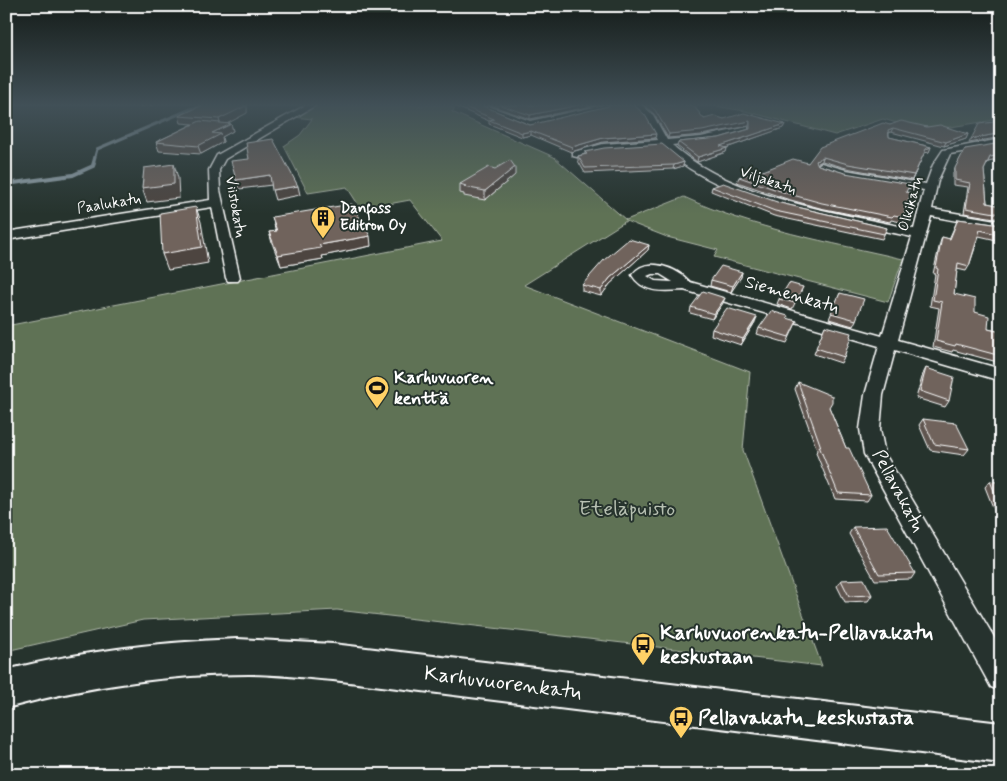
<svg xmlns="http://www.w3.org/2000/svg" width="1007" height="781" font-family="Mynerve,sans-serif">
<rect width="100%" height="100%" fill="#26332d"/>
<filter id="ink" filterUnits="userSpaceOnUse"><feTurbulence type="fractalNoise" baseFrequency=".02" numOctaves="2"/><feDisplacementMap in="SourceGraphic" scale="10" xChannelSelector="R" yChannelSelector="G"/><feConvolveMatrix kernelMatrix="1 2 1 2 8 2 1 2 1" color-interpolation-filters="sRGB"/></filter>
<g filter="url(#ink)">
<path fill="#5f7254" stroke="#afb8aa" d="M315,105H446L455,109L452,112L554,157L626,220L684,197C753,229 829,242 903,259L888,302L714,257L718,250L667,237L626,221L524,285L750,372L743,450L822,666L337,610L143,620L6,651V326L442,241L410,200L361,209L347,187L308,193L284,146L300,135L312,119L294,117Z
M709,105H1001V119L925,131L883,119L835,135L745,111Z"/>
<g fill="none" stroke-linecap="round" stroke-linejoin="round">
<path stroke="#94a3aa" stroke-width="3" d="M93,164L97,149L193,108L204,106"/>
<path stroke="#94a3aa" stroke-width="4" d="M6,184L73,175L93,166L94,163"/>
<defs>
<path id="minor" d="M306,105H316L225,159L219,170L220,190L240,278L238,281H228L226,278L212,207L6,240V232L210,200L209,170L217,155Z
M474,105H485L530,121L604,105H618L529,127Z
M633,105H642L653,115L667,140L701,137L748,127V131L718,140L672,145C731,198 838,213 914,229L924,190L844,176L817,168L816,166L821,163L846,170L926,184L933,165L943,150L1001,139V145L950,154L938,180L932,209L1001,221V229L931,216L898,340L1001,369V381L895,350L883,395L880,429L885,454L1001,649V691L991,687L864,454L860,429L865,395L879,346L684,290C665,291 643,294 632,275C646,255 677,268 690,282L882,336L912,237C840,221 713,201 662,146L603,150L577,157L573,156V152L603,144L658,140L646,118ZM652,274H660L673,282L655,281L647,276Z"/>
<path id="tertiary" d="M237,639L333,644L1001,723V763L333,680C305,678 277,674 249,674C167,674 85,687 6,708V670C82,651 159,642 237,639Z"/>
</defs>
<use href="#minor" stroke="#fff" stroke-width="3"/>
<use href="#tertiary" stroke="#fff" stroke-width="4"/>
<use href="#minor" fill="#26332d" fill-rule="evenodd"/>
<use href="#tertiary" fill="#26332d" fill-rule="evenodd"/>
</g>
<path fill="#5f554f" stroke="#fff" d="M203,105H247V113L227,123L231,124L233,131L222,137L223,142L201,154L159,151L156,142L193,124L181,123L179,116Z
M452,105H481L530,125L655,138L603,142L571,152L531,135L522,137L489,124V121Z
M490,105H597L530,119Z
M644,105H693L704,119H724L785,124L783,128L726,148H727L726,152L697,162L677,146L678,142L719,138L749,129V126L701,135L668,138L654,114Z
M890,125L927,127L968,134L966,139L944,146L891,132L889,133V137L931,147L929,152L924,153L912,180L846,168L822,161L817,164L818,165L906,192L903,217L901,222L891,220L890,222L820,208L787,199L737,182L739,177L763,171L808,163Z
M965,149L1001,159L988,162L984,170L987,203L1001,206V219L964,213L968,187L953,185V173Z
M585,152L684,162L683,166L673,169L585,173L578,161V156L585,154Z
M515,175L485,200L464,196V194L460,193V184Z
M712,187L780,203L887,228L882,239L774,216L711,191Z
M272,217L371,246L322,256L323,259L281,266L272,243L269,232H276Z
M958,219L1001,225V241L979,236L969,266L966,271L957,269L954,294L975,312L988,329L1001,332V363L953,350L952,352L933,347L939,308L930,306L935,274H933L940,243L942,237L949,239Z
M649,245L648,250L610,284L601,296L582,291V285Z
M742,272L741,277L731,292L710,286L711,280Z
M803,287L792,309L777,304L779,299Z
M840,293L856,320L853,326L829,319Z
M723,303L712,319L690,313L691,307Z
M787,319L797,321L787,343L757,334L759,328Z
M755,322L741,345L711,335L712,329Z
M825,326L850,336L844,357L841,363L814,354Z
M926,368L949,401L945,407L916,398L923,374Z
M798,382L829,407L846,448L871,495L867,501L835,499L816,453L817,450L795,389Z
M923,419L969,449L964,455L930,450L919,425Z
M990,481L1001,483V525H1000L985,487Z
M853,527L915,573L911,579L875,580L849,534Z
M1001,557V569L996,563Z
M841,580L872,595L868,601L845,602L837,586Z"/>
<path fill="#4e4540" stroke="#fff" d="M6,105H14L6,119Z
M134,105H154L135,107Z
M246,105H247V113L221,127L219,119Z
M579,105H597L530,119V115Z
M750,121L749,126L701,135L668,138L669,134Z
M231,124L233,131L222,137L223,142L201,154L198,146L212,133Z
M785,124L783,128L720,150V146Z
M893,128L891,132L886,134L888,130Z
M531,131V135L522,137V133Z
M1001,133V137L969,143L971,139Z
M656,134L655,138L603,142L571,152L572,147L603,138Z
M968,134L966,139L944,146L946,142Z
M931,147L929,152L924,153L912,180L926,149Z
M727,148L726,152L697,162L698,157Z
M1001,155V159L988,162L990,157Z
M823,157L822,161L814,165L816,161Z
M684,162L683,166L673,169L674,165Z
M174,164L178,178L179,198L147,202L142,188Z
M515,167V175L485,200V191Z
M270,175L272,185L239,189L236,180Z
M298,186L300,195L275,200L272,190Z
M196,207L201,222L208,263L168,270L162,254Z
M370,236L371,246L322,256L323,259L281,266L278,255L319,245Z
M649,245L648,250L610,284L601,296V290L610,278Z
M742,272L741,277L731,292L733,286Z
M725,298L723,303L712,319L714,314Z
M757,317L755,322L741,345L743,339Z"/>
<path fill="#6f635c" stroke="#fff" d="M203,105H246V106L219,119L179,116Z
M460,105H481L530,125L612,105H634L645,115L656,134L603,138L572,147L531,131L522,133L489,120L494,119Z
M500,105H579L530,115Z
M649,105H693L704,119L715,116L724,119L744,113L785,124L720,146L727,148L698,157L678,142L719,138L750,129V121L702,131L669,134L655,110Z
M200,121L231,124L212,133L221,134L198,146L156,142Z
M901,121L927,127L940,125L968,134L946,142L893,128L888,130L889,137L931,147L926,149L914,175L848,164L823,157L816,161L818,165L845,173L910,184L906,192L911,193L903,217L894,215L892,217L822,203L789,194L739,177L759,170L763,171L793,159L808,163L820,147L883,123L890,125Z
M1001,121V133L971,139L979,124Z
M273,139L298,186L272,190L270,175L236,180L231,161L249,159L246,143Z
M1001,143V155L990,157L984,170L987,203L1001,206V214L966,208L970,183L955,180V168L965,149Z
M662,144L684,162L674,165L585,168L578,156L587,154L585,152L604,148Z
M510,160L515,167L485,191L464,187L466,186L460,184L489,167L495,169Z
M174,164V184L142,188L144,168Z
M723,183L780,203L887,228L884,234L775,211L712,187Z
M352,204L370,236L319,245L321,248L278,255L269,232L277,231L272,217Z
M196,207L202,247L162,254L160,213Z
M958,219L1001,225V235L980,230L969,266L958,263L954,294L975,299V312L989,316L988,329L1001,332V356L956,344L955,346L936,341L942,302L933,300L938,269L936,268L942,237L950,239Z
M629,239L649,245L610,278L601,290L582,285L604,260Z
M721,266L742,272L733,286L711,280Z
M789,283L803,287L795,303L779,299Z
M703,291L725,298L714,314L691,307Z
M840,293L864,299L856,320L831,313Z
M727,308L757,317L743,339L712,329Z
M771,311L788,316L787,318L797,321L789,337L759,328Z
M825,326L851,333L850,336L851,337L844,357L816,348Z
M926,368L954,377L949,401L920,391Z
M798,382L832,396V402L829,407L846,448H849L871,495L838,493L819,446L821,447Z
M923,419L956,423L969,449L934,444Z
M990,481L1001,483V508Z
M887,526L915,573L879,574L853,527Z
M864,579L872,595L849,596L841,580Z"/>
</g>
<linearGradient id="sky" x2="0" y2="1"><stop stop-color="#151c19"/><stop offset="0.49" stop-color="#415057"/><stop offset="1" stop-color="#415057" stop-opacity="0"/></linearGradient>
<rect width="1007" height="214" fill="url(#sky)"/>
<defs>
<symbol id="building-pin" viewBox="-11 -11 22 30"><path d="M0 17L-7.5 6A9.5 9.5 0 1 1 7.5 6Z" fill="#ffd166" stroke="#26332d"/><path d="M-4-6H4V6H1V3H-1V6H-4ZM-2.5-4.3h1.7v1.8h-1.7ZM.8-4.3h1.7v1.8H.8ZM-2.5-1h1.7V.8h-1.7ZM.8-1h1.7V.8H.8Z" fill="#111"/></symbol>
<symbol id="stadium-pin" viewBox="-11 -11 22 30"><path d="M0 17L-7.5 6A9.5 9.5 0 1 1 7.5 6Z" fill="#ffd166" stroke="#26332d"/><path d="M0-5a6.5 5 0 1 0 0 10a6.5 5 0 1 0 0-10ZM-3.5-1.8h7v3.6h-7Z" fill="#111"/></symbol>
<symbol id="bus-pin" viewBox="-11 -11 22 30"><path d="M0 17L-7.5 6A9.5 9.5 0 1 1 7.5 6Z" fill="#ffd166" stroke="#26332d"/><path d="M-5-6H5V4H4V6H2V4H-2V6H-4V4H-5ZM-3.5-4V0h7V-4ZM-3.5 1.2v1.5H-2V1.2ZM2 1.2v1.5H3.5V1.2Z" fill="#111"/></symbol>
</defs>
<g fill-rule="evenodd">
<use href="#building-pin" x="309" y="204" width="28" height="38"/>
<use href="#stadium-pin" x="363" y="374" width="28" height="38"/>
<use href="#bus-pin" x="629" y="631" width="28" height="38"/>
<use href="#bus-pin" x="667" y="704" width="28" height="38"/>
</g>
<g text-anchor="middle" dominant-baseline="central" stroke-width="4" stroke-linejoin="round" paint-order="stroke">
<g font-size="15" fill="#fff" stroke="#26332d">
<text transform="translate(768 181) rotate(19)">Viljakatu</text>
<text transform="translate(109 204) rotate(-9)">Paalukatu</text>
<text transform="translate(911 204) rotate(-74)">Olkikatu</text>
<text transform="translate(235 207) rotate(80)">Viistokatu</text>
</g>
<g font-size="15" font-weight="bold" fill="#fff" stroke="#26332d" text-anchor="start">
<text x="340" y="209">Danfoss<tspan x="340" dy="17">Editron Oy</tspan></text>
</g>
<g font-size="18" fill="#fff" stroke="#26332d">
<text transform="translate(792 295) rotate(16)">Siemenkatu</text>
<text transform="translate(898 491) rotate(62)">Pellavakatu</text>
</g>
<g font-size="18" font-weight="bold" fill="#fff" stroke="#26332d" text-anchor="start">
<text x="394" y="378">Karhuvuoren<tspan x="394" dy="21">kenttä</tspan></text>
</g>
<g font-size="21" fill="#b7c0b2" stroke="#26332d">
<text x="627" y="509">Eteläpuisto</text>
</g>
<g font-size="21" font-weight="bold" fill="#fff" stroke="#26332d" text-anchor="start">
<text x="660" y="633">Karhuvuorenkatu-Pellavakatu<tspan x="660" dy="24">keskustaan</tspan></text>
<text x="698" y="718">Pellavakatu_keskustasta</text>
</g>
<g font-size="21" fill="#fff" stroke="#26332d">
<text transform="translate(503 683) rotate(7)">Karhuvuorenkatu</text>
</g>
</g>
<rect width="1007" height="781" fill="none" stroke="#26332d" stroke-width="25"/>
<rect x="12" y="12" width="982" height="756" fill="none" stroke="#fff" stroke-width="2" filter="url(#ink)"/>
</svg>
